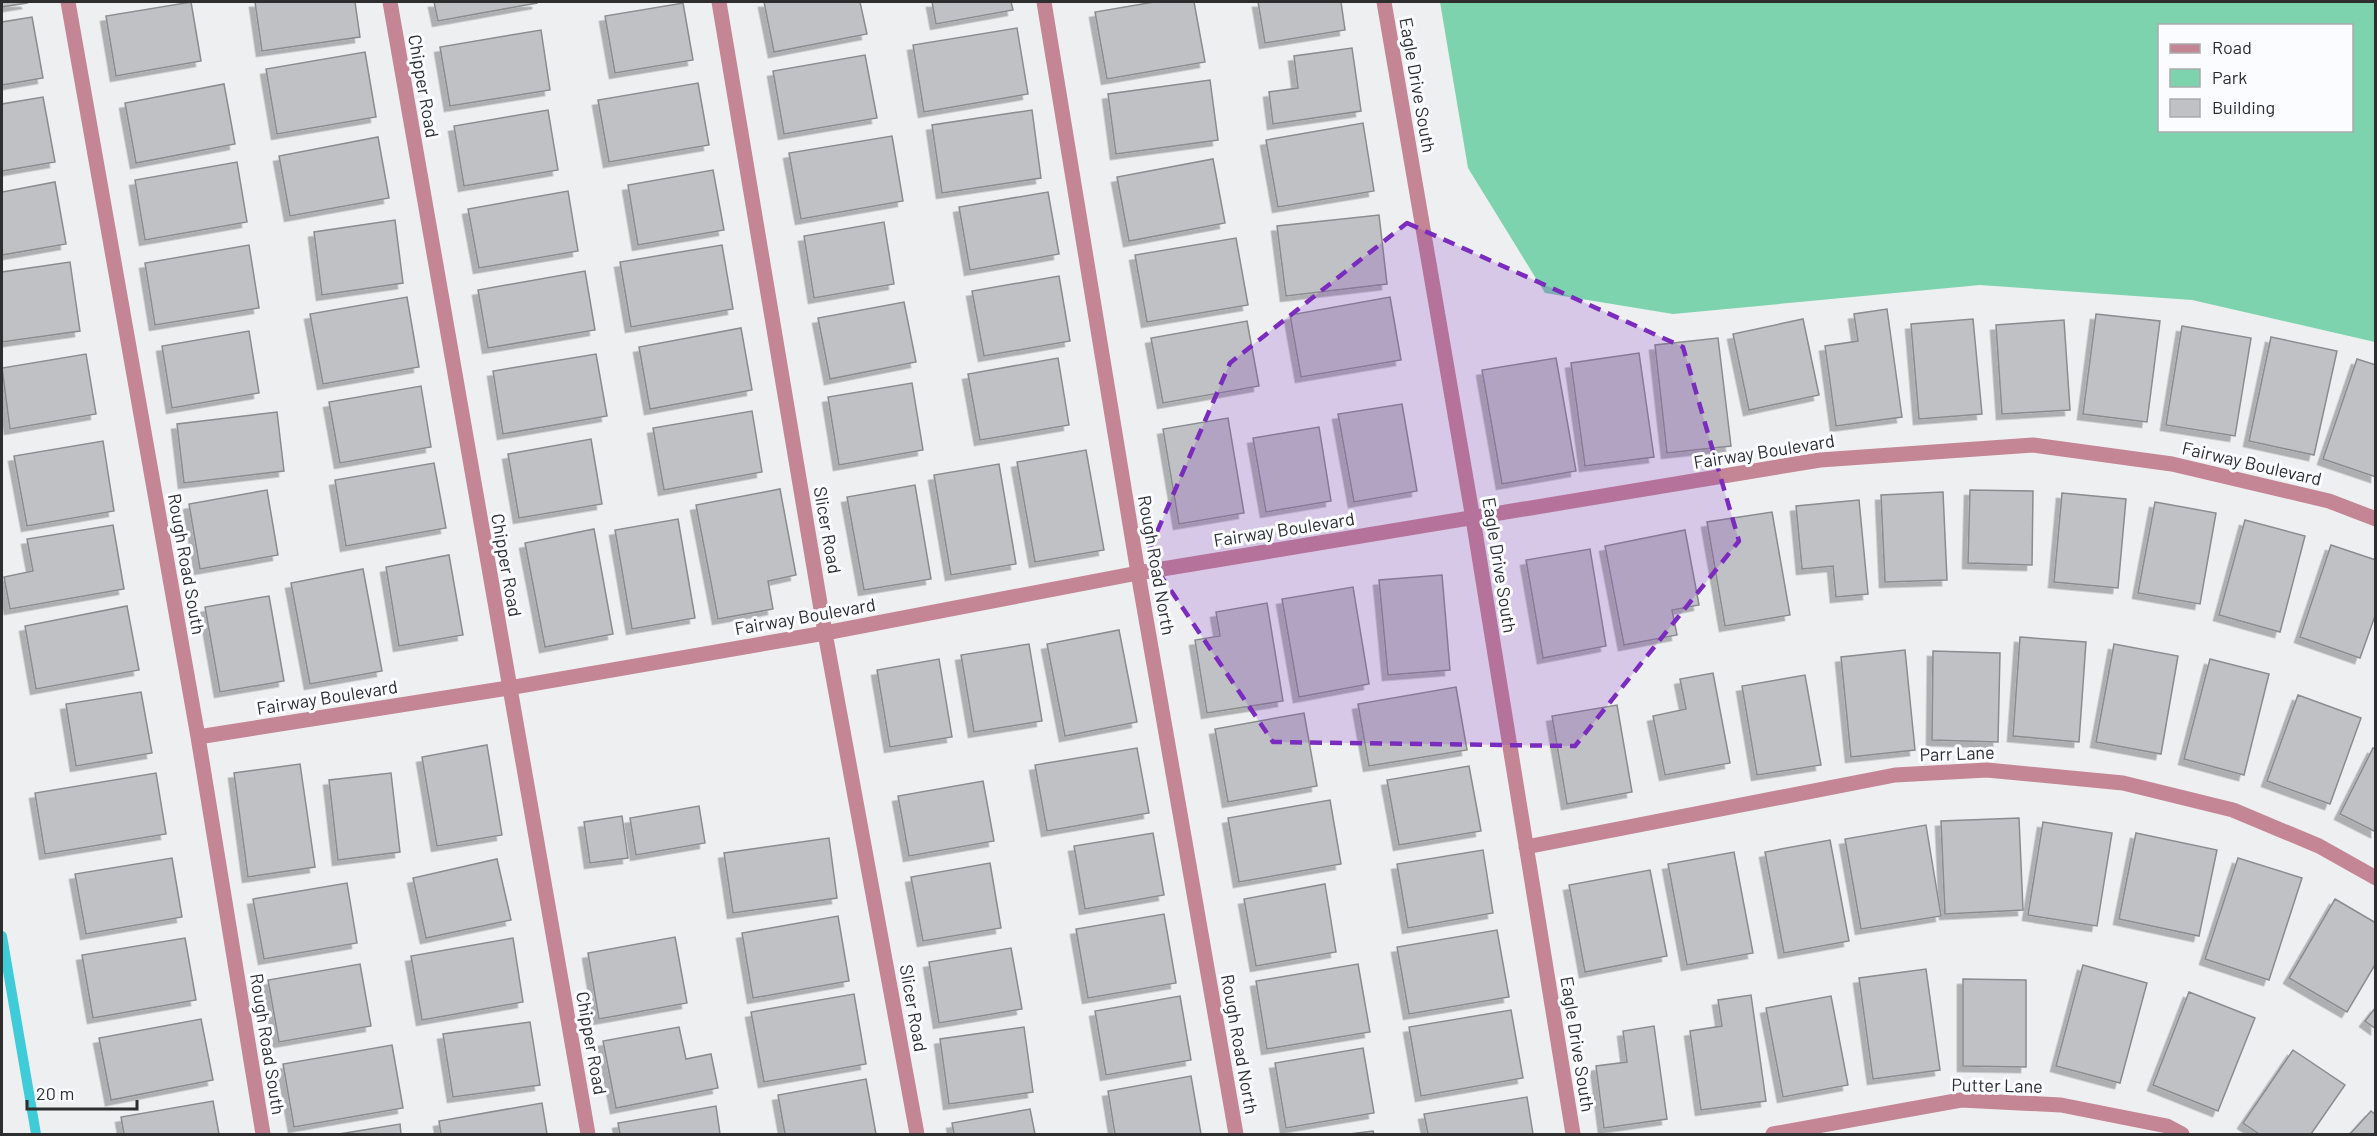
<svg xmlns="http://www.w3.org/2000/svg" width="2377" height="1136" font-family="Barlow,sans-serif">
<defs>
<filter id="shadow"><feDropShadow dx="-5.5" dy="5.5" stdDeviation="0" flood-color="#0004"/></filter>
</defs>
<rect width="100%" height="100%" fill="#edeff1"/>
<path fill="#7dd3ae" fill-rule="evenodd" d="M1440,2H2375V342L2192,300L1980,285L1673,314L1545,293L1468,168ZM2160,26H2352V130H2160Z"/>
<g fill="none" stroke-linecap="round" stroke-linejoin="round">
<path stroke="#40cbd9" stroke-width="10" d="M2,936L36,1134"/>
</g>
<path fill="#c0c1c4" stroke="#8b8c8e" stroke-width="1.5" filter="url(#shadow)" d="M2,2H26L27,3L2,7Z
M191,2L201,61L116,76L106,16Z
M255,2H355L360,37L262,51Z
M434,2H537V3L438,21Z
M764,2H860L867,34L774,52Z
M932,2H1011L1013,10L936,24Z
M1154,2H1194L1205,62L1107,79L1095,12Z
M1258,2H1341L1345,30L1265,43Z
M683,3L693,60L615,73L605,16Z
M32,17L43,78L2,85V22Z
M1017,28L1028,94L924,112L913,45Z
M541,30L550,90L450,106L440,47Z
M1352,48L1361,111L1273,124L1269,92L1298,88L1294,56Z
M365,52L376,117L277,134L266,69Z
M865,55L877,118L784,134L773,71Z
M1210,80L1218,140L1116,154L1108,94Z
M698,83L709,145L609,162L598,100Z
M224,84L235,144L136,163L125,103Z
M43,97L55,162L2,171V104Z
M548,110L558,170L464,186L454,126Z
M1032,110L1041,178L942,193L932,125Z
M1363,123L1374,191L1278,207L1266,140Z
M892,136L903,201L801,219L789,153Z
M378,137L389,198L290,216L279,156Z
M1213,159L1225,223L1129,241L1117,177Z
M237,162L247,222L145,240L135,180Z
M713,170L724,230L638,245L628,185Z
M55,182L66,244L2,255V192Z
M568,191L578,251L479,268L468,209Z
M1048,192L1059,254L970,270L959,207Z
M1379,215L1387,284L1286,296L1277,226Z
M395,220L403,283L322,295L314,232Z
M884,222L894,284L814,298L804,236Z
M1236,238L1248,305L1147,322L1135,255Z
M249,245L259,308L155,325L145,263Z
M722,245L733,309L631,327L620,262Z
M70,262L80,331L2,342V272Z
M585,271L595,330L488,348L478,290Z
M1059,276L1070,341L984,356L972,291Z
M407,297L419,367L323,384L310,314Z
M1390,297L1401,360L1301,377L1290,315Z
M904,302L916,362L830,379L818,318Z
M1887,309L1902,417L1836,426L1825,346L1858,341L1854,314Z
M2096,314L2160,321L2147,422L2083,414Z
M1803,319L1819,395L1749,410L1733,334Z
M1973,319L1982,414L1919,419L1911,324Z
M2064,320L2070,410L2002,414L1996,325Z
M1247,321L1259,386L1163,403L1151,338Z
M2182,326L2251,338L2235,436L2166,425Z
M741,328L752,390L650,409L639,347Z
M249,331L259,393L172,408L162,346Z
M2271,337L2337,351L2314,455L2249,441Z
M1718,338L1731,446L1667,453L1655,345Z
M1639,353L1654,457L1585,466L1571,363Z
M86,354L96,414L10,429L2,368Z
M596,354L607,416L503,434L493,371Z
M1058,358L1069,425L980,440L968,374Z
M1556,358L1576,471L1502,484L1482,370Z
M2357,359L2376,365V477L2323,459Z
M912,383L923,450L839,465L828,397Z
M421,386L431,447L340,463L329,402Z
M1402,404L1417,491L1354,502L1338,414Z
M752,411L762,472L664,490L653,428Z
M277,412L284,471L184,483L177,424Z
M1228,418L1244,513L1179,524L1163,429Z
M1319,427L1331,501L1266,512L1253,438Z
M591,439L602,504L519,518L508,454Z
M103,441L114,511L27,526L14,456Z
M1086,450L1104,550L1035,562L1017,462Z
M434,463L446,528L346,546L335,480Z
M999,464L1016,564L951,575L934,475Z
M915,485L931,579L864,590L847,497Z
M780,489L796,575L768,581L773,609L718,619L696,505Z
M267,490L278,555L200,569L189,504Z
M1970,490L2033,491L2032,565L1968,563Z
M1943,492L1947,580L1885,582L1881,495Z
M2062,493L2126,499L2118,588L2054,582Z
M1859,500L1868,594L1836,597L1833,566L1802,569L1796,506Z
M2155,502L2216,513L2200,604L2138,593Z
M1772,512L1790,615L1725,626L1707,522Z
M678,519L695,618L632,629L615,530Z
M2245,520L2305,536L2280,632L2219,615Z
M113,525L124,589L10,609L4,577L33,571L27,539Z
M594,529L613,634L545,647L525,543Z
M1685,530L1699,605L1672,610L1677,635L1624,645L1605,546Z
M2331,545L2376,560V613L2360,658L2300,637Z
M1590,549L1606,646L1543,658L1526,560Z
M449,555L463,635L399,646L386,567Z
M363,569L382,671L310,684L291,583Z
M1442,575L1450,670L1388,675L1379,580Z
M1353,587L1369,684L1299,697L1282,599Z
M269,596L284,681L220,692L205,607Z
M1267,603L1283,701L1207,713L1195,640L1220,636L1216,612Z
M127,606L139,670L36,689L25,626Z
M1119,630L1137,722L1065,736L1047,644Z
M2020,637L2086,642L2079,742L2013,736Z
M1029,644L1042,721L974,732L961,655Z
M2114,644L2178,656L2161,754L2096,742Z
M1905,650L1915,750L1851,757L1841,657Z
M1933,651L2000,653L1998,742L1932,740Z
M939,659L952,737L890,747L877,670Z
M2210,659L2269,674L2244,775L2184,759Z
M1713,673L1730,763L1665,775L1653,716L1686,709L1680,679Z
M1805,675L1821,765L1757,775L1742,686Z
M1456,687L1467,750L1369,766L1358,704Z
M141,692L152,753L76,766L66,704Z
M2298,695L2361,718L2330,804L2267,781Z
M1617,705L1632,792L1567,804L1552,716Z
M1304,713L1317,786L1228,802L1215,729Z
M487,745L502,835L437,846L422,757Z
M1137,748L1149,813L1047,831L1035,765Z
M2373,748L2376,749V832L2340,814Z
M300,764L315,867L248,877L234,773Z
M1469,766L1481,831L1399,845L1387,780Z
M156,773L166,834L45,854L35,793Z
M391,773L400,852L338,860L329,780Z
M983,781L994,841L909,856L898,796Z
M1330,800L1341,864L1239,882L1228,818Z
M699,806L705,843L636,855L630,818Z
M622,816L628,858L590,863L584,822Z
M2019,818L2023,910L1945,914L1941,821Z
M2043,822L2112,833L2097,926L2028,915Z
M1926,825L1941,916L1861,929L1845,839Z
M1153,833L1164,895L1085,909L1074,846Z
M2136,833L2217,850L2199,936L2119,919Z
M829,838L837,898L733,913L724,853Z
M1830,840L1849,941L1784,953L1765,852Z
M1483,850L1493,913L1408,928L1397,864Z
M1734,852L1753,953L1687,965L1668,864Z
M172,858L182,917L86,934L75,874Z
M2238,858L2302,878L2269,980L2205,959Z
M497,859L511,920L426,938L413,878Z
M990,863L1001,928L923,941L911,877Z
M1650,870L1667,956L1585,972L1569,885Z
M347,883L357,943L264,959L253,899Z
M1325,884L1336,952L1256,966L1244,899Z
M2335,899L2376,923V963L2347,1012L2289,978Z
M1164,914L1176,983L1088,998L1076,929Z
M838,916L849,981L753,998L742,933Z
M1497,930L1509,997L1409,1014L1397,947Z
M675,937L687,1003L599,1019L588,953Z
M185,938L196,1000L93,1018L82,955Z
M513,938L523,1002L422,1020L411,956Z
M1011,948L1022,1009L939,1023L929,962Z
M360,964L371,1026L279,1042L268,980Z
M1358,964L1370,1032L1267,1049L1256,981Z
M2083,965L2147,983L2120,1083L2056,1066Z
M1926,969L1940,1070L1873,1079L1859,978Z
M1963,979L2026,980V1067L1963,1066Z
M2189,992L2255,1018L2218,1111L2153,1085Z
M854,994L866,1064L764,1082L751,1012Z
M1751,995L1766,1101L1701,1110L1690,1031L1722,1026L1718,1000Z
M1180,996L1191,1060L1106,1075L1095,1011Z
M1831,996L1848,1085L1783,1097L1766,1008Z
M2376,1007V1029L2365,1021Z
M1511,1010L1523,1078L1421,1096L1409,1027Z
M201,1019L213,1080L111,1100L99,1038Z
M530,1022L540,1085L453,1097L443,1034Z
M1654,1026L1667,1119L1604,1128L1596,1066L1627,1062L1623,1031Z
M679,1027L686,1059L711,1054L718,1088L616,1108L603,1041Z
M1024,1027L1033,1092L949,1104L940,1039Z
M392,1045L403,1108L294,1127L283,1064Z
M1363,1048L1374,1113L1286,1128L1275,1063Z
M2293,1050L2345,1085L2311,1134H2259L2243,1123Z
M1191,1076L1201,1134H1115L1108,1091Z
M866,1079L876,1134H785L778,1095Z
M1527,1097L1533,1134H1428L1424,1114Z
M213,1101L219,1134H124L121,1117Z
M542,1103L547,1134H441L439,1121Z
M716,1106L720,1134H620L618,1123Z
M1030,1109L1035,1134H954L952,1123Z
M2371,1111L2376,1115V1134H2350Z
M400,1124L401,1134H339Z
M1373,1131L1374,1134H1349Z"/>
<g fill="none" stroke-linecap="round" stroke-linejoin="round">
<path stroke="#c48594" stroke-width="15" d="M68,2L198,737L263,1134
M390,2L588,1134
M719,2L825,633L917,1134
M1044,2L1138,573L1236,1134
M1384,2L1473,519L1573,1134
M198,737L508,688L825,633L1138,573L1820,460L2033,445L2172,464L2329,501L2376,519
M1526,847L1895,775L1987,770L2123,783L2233,810L2319,846L2376,878
M1773,1134L1961,1100L2061,1105L2167,1126L2182,1134"/>
</g>
<path fill="#7b2cbf" fill-opacity="0.2" stroke="#7b2cbf" stroke-width="4.5" stroke-dasharray="12 8" stroke-linejoin="round" d="M1407,223L1683,347L1739,541L1575,746L1273,742L1147,555L1230,363Z"/>
<g text-anchor="middle" dominant-baseline="central" stroke-width="6" stroke-linejoin="round" paint-order="stroke">
<g font-size="18" fill="#2e2e2f" stroke="#fbfcff">
<text transform="translate(1418 85) rotate(80)">Eagle Drive South</text>
<text transform="translate(424 86) rotate(80)">Chipper Road</text>
<text transform="translate(1764 451) rotate(-9)">Fairway Boulevard</text>
<text transform="translate(2252 463) rotate(13)">Fairway Boulevard</text>
<text transform="translate(1284 529) rotate(-9)">Fairway Boulevard</text>
<text transform="translate(828 530) rotate(80)">Slicer Road</text>
<text transform="translate(187 564) rotate(80)">Rough Road South</text>
<text transform="translate(507 565) rotate(80)">Chipper Road</text>
<text transform="translate(1157 565) rotate(80)">Rough Road North</text>
<text transform="translate(1500 565) rotate(81)">Eagle Drive South</text>
<text transform="translate(805 616) rotate(-10)">Fairway Boulevard</text>
<text transform="translate(327 697) rotate(-9)">Fairway Boulevard</text>
<text transform="translate(1957 753) rotate(-2)">Parr Lane</text>
<text transform="translate(914 1008) rotate(80)">Slicer Road</text>
<text transform="translate(592 1043) rotate(80)">Chipper Road</text>
<text transform="translate(268 1044) rotate(81)">Rough Road South</text>
<text transform="translate(1240 1044) rotate(80)">Rough Road North</text>
<text transform="translate(1578 1044) rotate(81)">Eagle Drive South</text>
<text transform="translate(1997 1085) rotate(1)">Putter Lane</text>
</g>
</g>
<rect width="2377" height="1136" fill="none" stroke="#2e2e2f" stroke-width="6"/>
<rect x="2158" y="24" width="195" height="108" fill="#fbfcff" stroke="#a9aaac" stroke-width="1.5"/>
<rect x="2170" y="44" width="30" height="9" fill="#c48594" stroke="#a9aaac" stroke-width="1.5"/>
<text x="2212" y="54" font-size="18" fill="#2e2e2f">Road</text>
<rect x="2170" y="69" width="30" height="18" fill="#7dd3ae" stroke="#a9aaac" stroke-width="1.5"/>
<text x="2212" y="84" font-size="18" fill="#2e2e2f">Park</text>
<rect x="2170" y="99" width="30" height="18" fill="#c0c1c4" stroke="#a9aaac" stroke-width="1.5"/>
<text x="2212" y="114" font-size="18" fill="#2e2e2f">Building</text>
<path d="M27 1100v9h110v-9" fill="none" stroke="#2e2e2f" stroke-width="3"/>
<text x="36" y="1100" font-size="18" fill="#2e2e2f" stroke="#fbfcff" stroke-width="4.5" paint-order="stroke">20 m</text>
</svg>
